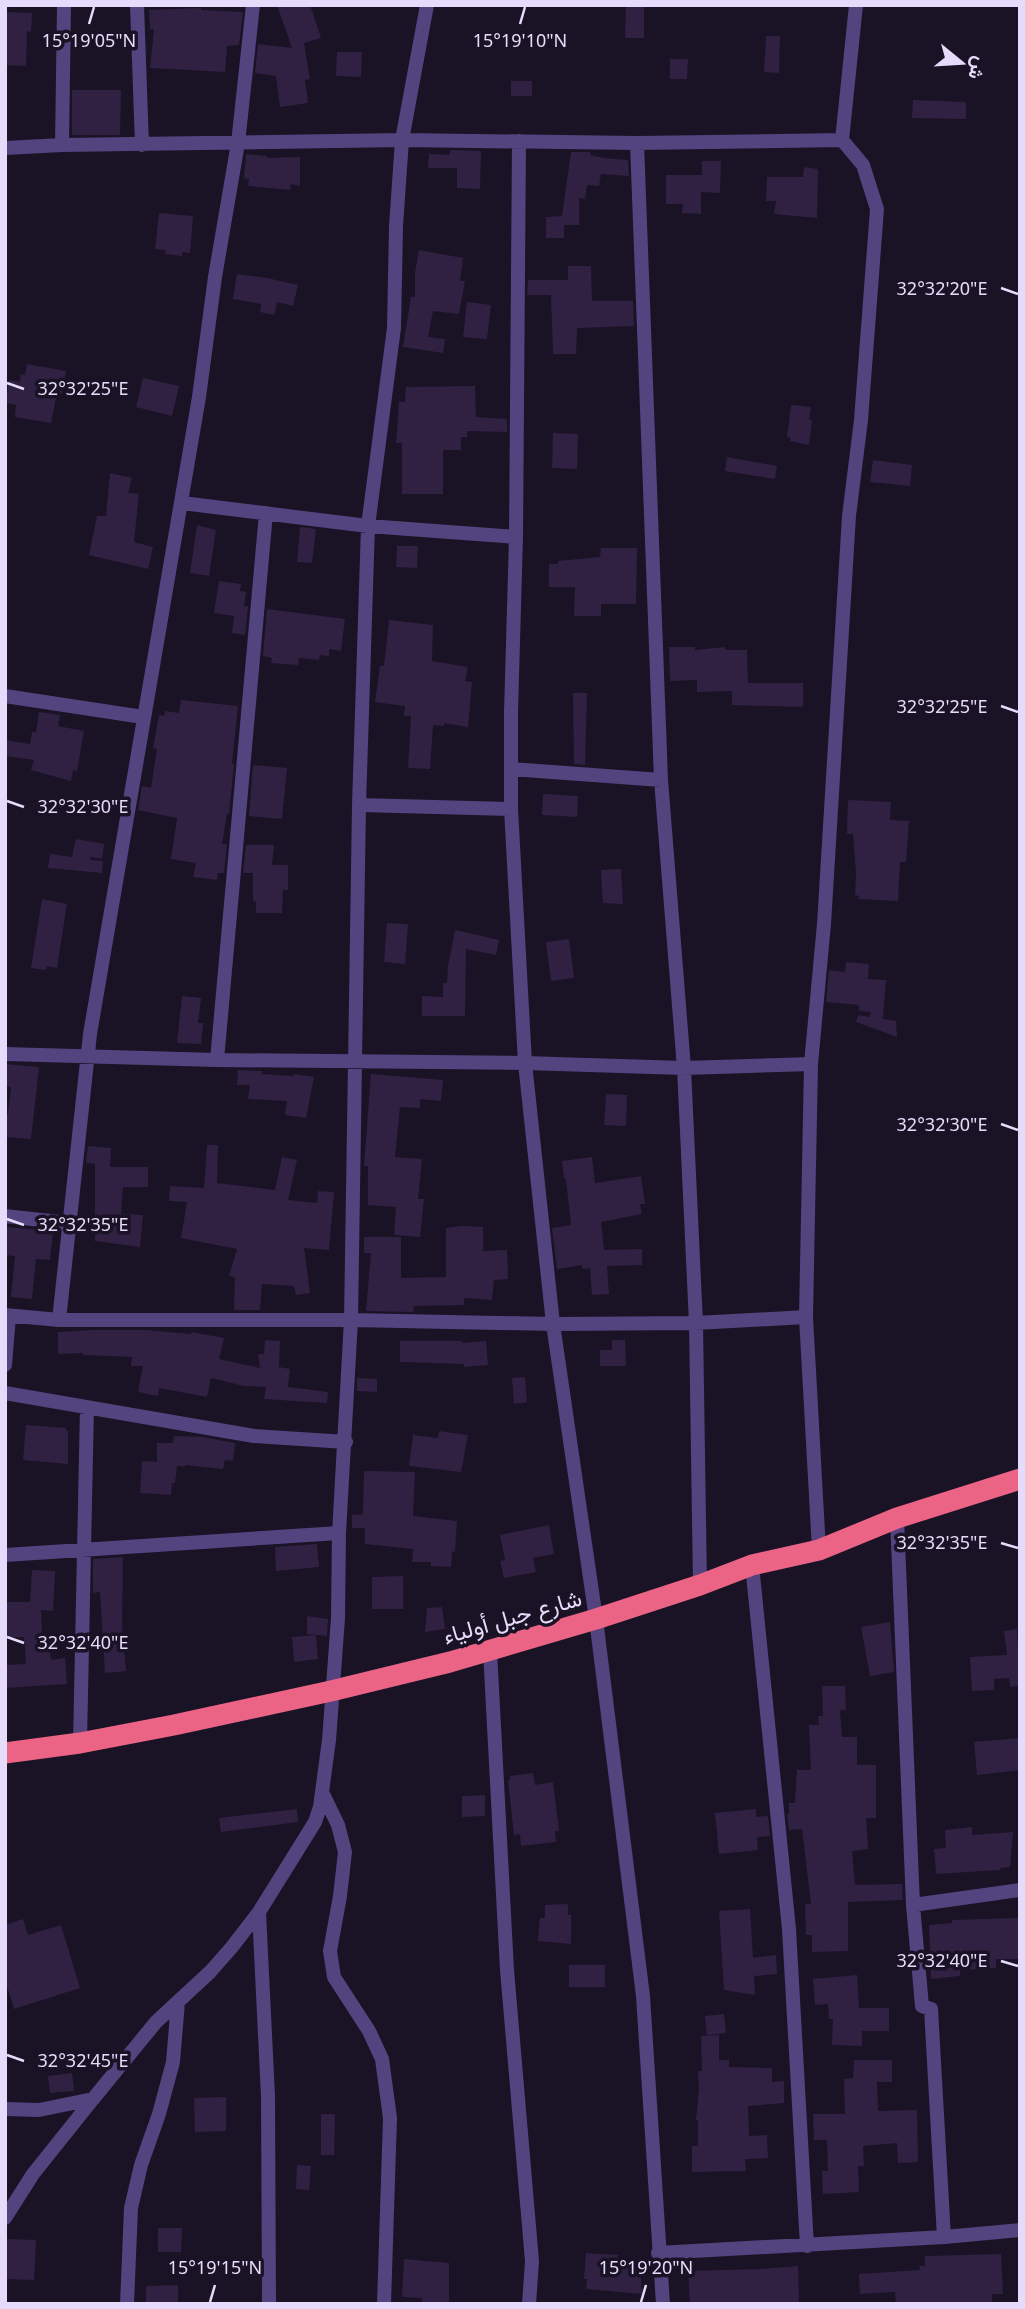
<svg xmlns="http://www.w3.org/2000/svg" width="1025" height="2309" font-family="'Noto Sans',Vazirmatn,sans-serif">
<rect width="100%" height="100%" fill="#1a1225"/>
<path fill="#302143" d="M277,5H310L321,38L304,43L310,79L305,80L308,103L280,107L276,76L255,73L258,44L292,48Z
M626,5H644V38H625Z
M201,8V10L243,12L239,45L227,46L225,72L150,68L154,29H150L149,10Z
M5,12L32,13L31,32L27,31L26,66L5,65Z
M766,36H780L779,73L764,72Z
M337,52H362L361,77L336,76Z
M670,59H688L687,79H670Z
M511,81H532V96H511Z
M72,90H121L120,135H72Z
M913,100L966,102V119L912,118Z
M450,150L481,151L480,189L457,188V168H428L429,154L450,155Z
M571,152H590V155L603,158L628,160L629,176L601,174L599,186L587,185L585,199L579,198V225H564V238H546V217L562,216Z
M246,154L267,156V158L300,157V186L291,184L290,190L248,186L249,179L244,178Z
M702,161H721L720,193L701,192V214L682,213L683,204H666V175H702Z
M804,167L818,169L817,218L774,214L776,201H766L767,177H803Z
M159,213L193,216L190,253L182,252V256L165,254L166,250L155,249Z
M419,250L463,258L460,281H465L459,314L433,311L428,337L445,339L443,353L403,347L411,297H415V273Z
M568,266H591L592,301H633L634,326L577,328L576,354H553L551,295H527L528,280H568Z
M237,274L267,278L298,285L293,306L277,302L274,315L260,312L261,304L233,299Z
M467,302L491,305L487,339L463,337Z
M27,364L66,371L62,394L57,393L51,423L15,417L16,405L6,403L9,380L20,382L21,374L25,375Z
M143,378L179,386L172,416L136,407Z
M475,386L476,417L507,419V432L467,431V437H461V450H443V494H402V443H396L399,402H405L406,387Z
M791,405L811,407L809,420H812L809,445L790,441L791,438L787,437Z
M553,433L578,434L577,469L552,468Z
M727,457L777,466L775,479L725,471Z
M873,460L912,465L910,486L870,482Z
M110,473L132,478L128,493L139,494L134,542L153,547L148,569L89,555L97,516H106Z
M197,525L216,530L209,576L190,573Z
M300,527L316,529L312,563L297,562Z
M397,546H418L417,568L396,567Z
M601,548H637L636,604H601V616H574L575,587H549V564H558V561L600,557Z
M219,581L241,584L240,591L246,592L244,606H248L245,635L232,633L234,616L214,613Z
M267,609L345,619L341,651L329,649V656L320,655L319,660L299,658L298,665L271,663L272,658L263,656Z
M389,620L433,625L432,661L468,667L465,681L472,682L468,727L444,723V726L433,725L430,769L408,768L411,716H404L405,706L375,702L380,666H384Z
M669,647H695V650L725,647V650H747L748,683H803V707L732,705V691L697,692V680L670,681Z
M573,693H587L585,765L574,764Z
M181,700L238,706L232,763L234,764L229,814H227L222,844H227L224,873H218L217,880L193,877L196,863L171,859L177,818L138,810L142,786L151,788L157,749L153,748L159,715L164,716L165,711L179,713Z
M39,712L60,715L58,726L84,731L77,771L73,770L71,781L31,770L34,760L5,756V740L30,744L32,732H36Z
M253,765L287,768L282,819L249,816Z
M543,794L578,796L577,817L542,815Z
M848,800L891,802L890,820L909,821L906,862H900L898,901L859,899V896L855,895L856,873L853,834H847Z
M76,839L104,844L102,859L91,857L90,860L103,861L102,873L48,868L50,854L72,857Z
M246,845H274L272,865H288V890H283L282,913H256V902L253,901V873H243Z
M621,869L623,904L603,903L601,870Z
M42,899L67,904L57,968L47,966L46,970L31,968Z
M387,923L408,924L405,964L384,962Z
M455,930L499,940L496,955L466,949L465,1016H422V996L443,997V983H447L448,966Z
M569,939L574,978L551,981L546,942Z
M846,962L869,964L868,979L886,980L883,1019L896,1021L897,1037L856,1022L858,1015L869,1017L871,1012L859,1011V1005L826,1002L829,970L845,972Z
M182,996L201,998L198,1023H203L201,1044L177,1043Z
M5,1064L39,1067L31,1139L5,1137V1114H8L11,1087L5,1086Z
M238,1070L262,1071V1074L293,1076L294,1074L314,1077L306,1118L285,1115L287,1101L248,1099L250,1085H237Z
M371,1074L443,1080L441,1101L420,1099V1108L400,1107L395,1157L422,1159L418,1199H424L420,1237L394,1235L396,1207L368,1205V1166H364Z
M606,1094L627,1095L626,1126L604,1125Z
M207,1145H218L217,1183L275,1190L282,1157L297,1160L288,1200L317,1203L318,1191L334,1192L329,1250L304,1248L310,1293L296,1295L294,1286L262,1284L260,1310H234L235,1277L229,1276L237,1249L181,1238L187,1202L169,1201L170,1186L204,1188Z
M88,1146L111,1148L110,1167H148V1187H123L121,1214L143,1215L140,1247L95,1241V1164L86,1163Z
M592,1157L595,1183L641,1176L645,1204H640L642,1214L601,1222L604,1250L642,1249V1265L607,1266L609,1294L592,1295L590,1268L582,1269V1265L557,1269L552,1228L571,1225L566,1179H564L562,1161Z
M462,1226L483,1227V1251L507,1250L508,1279L494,1280L492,1300L464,1298V1305L414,1306L413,1312L366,1311L371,1253H364V1237H401V1278L446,1277V1228Z
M5,1227L53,1231L50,1260L36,1259L32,1299L11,1297L15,1256L5,1255Z
M91,1330H146L191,1334V1332L224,1338L219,1359L260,1368L258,1354H264L265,1340L280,1341L279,1367L290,1369L288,1387L328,1392L327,1403L264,1399L266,1387L244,1386L211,1378L207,1397L159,1388L158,1396L142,1393L138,1391L143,1366H131L132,1357L83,1355V1353L58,1354V1332Z
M612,1340H625L626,1366H600V1350H612Z
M400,1341H462V1343L486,1341L488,1365L464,1367V1364L400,1362Z
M525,1377L527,1402L514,1404L512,1378Z
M357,1378L377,1379V1392L357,1391Z
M26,1425L66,1428V1431H68V1464L23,1460Z
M439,1431L468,1435L461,1472L409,1466L413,1435L438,1438Z
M174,1436L202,1437L235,1443L233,1461L225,1460L223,1469L185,1465V1467L177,1466L175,1483H172L171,1495L140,1493L142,1461L157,1462V1443H173Z
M364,1471L415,1472L413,1516L457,1521L455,1552L452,1551L451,1567L431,1566V1562H412L413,1549L365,1544V1528H352V1515L363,1514Z
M549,1525L554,1554L533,1558L536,1572L504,1578L500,1561L505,1560L500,1535Z
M317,1544L319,1567L276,1571L275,1547Z
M123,1557L122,1625L126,1671L105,1673L100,1592L93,1593V1559Z
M32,1570L55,1571L53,1611L41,1610L43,1651L50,1650L51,1660L65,1658L67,1684L5,1688V1665L26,1664L24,1637H5V1602H30Z
M403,1576V1609H372V1577Z
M442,1607L445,1629L425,1632L427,1608Z
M307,1616L328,1619L327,1636L307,1634Z
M890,1622L894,1672L870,1676L861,1627Z
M1017,1629L1020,1686L1010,1687L1009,1678L994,1679V1690L972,1691L970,1657L1007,1655L1004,1631Z
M316,1635L318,1659L294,1662L292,1637Z
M822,1686H845L846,1710H840L842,1737H857V1765H876V1818H866L868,1849L852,1851L855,1885L902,1884L903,1900L848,1902V1951L812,1952V1935H806L805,1904H811L802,1829L789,1830L787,1814H789V1803H795L797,1770H811L809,1725H819L818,1716H823Z
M1020,1738V1770L977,1775L974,1742Z
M533,1773L535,1785L553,1782L559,1831H555L556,1842L521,1846L520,1834L514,1835L508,1780H510V1776Z
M485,1795V1816L462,1817V1796Z
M297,1809L298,1822L221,1832L219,1818Z
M756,1809V1817L768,1816L770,1836L757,1837L758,1850L719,1854L715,1813Z
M972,1827V1835L1013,1832L1010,1867L1000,1868V1870L936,1874L934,1849L946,1848L945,1830Z
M568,1904V1915H571V1944L538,1941L540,1918H545V1905Z
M750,1909L753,1958L776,1955L777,1974L754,1976L755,1995L724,1990L719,1911Z
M1020,1918V1959H996V1968L960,1970V1976L931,1979L929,1925L952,1923V1920Z
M23,1919L28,1935L61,1925L80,1988L14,2009L5,1980V1925Z
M569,1965H605V1987H569Z
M857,1975L859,2008H889V2031H862V2046L832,2045L833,2019H829L828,2004L815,2005L813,1979Z
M724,2014L726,2033L707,2035L705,2016Z
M719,2035V2060H729V2067L772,2068V2082L784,2081V2103L748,2106L749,2136L767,2135L768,2158L745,2159L746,2171L692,2172V2146H698V2120H696L699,2088L698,2071H702L701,2036Z
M854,2060H892V2082H877L878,2111L917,2110L918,2162L898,2163L897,2143L863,2146L864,2166H858L859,2192L823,2194L822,2171H828L827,2140H814L813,2114H845L844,2079L853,2078Z
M72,2073L74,2091L50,2093L48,2076Z
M226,2097V2131L195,2132L194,2098Z
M321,2114H335L334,2155H321Z
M297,2165L311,2166L309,2190L296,2189Z
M158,2228H182L181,2252H158Z
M7,2239L36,2240L34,2280L5,2279Z
M586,2253L618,2255L617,2264L640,2266L642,2294L586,2289L587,2279H584Z
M1001,2254L1003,2294H992V2302L896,2304L895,2292L860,2294L859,2274L920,2270L919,2266H925V2256Z
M404,2259L449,2263V2303L422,2302V2298L402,2297Z
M798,2266L799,2304H690L688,2271L761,2269Z
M178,2285V2304H146V2286Z"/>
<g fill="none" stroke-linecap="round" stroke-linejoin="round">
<path stroke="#53437e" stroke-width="14" d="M137,5L142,145
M519,141L516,537L511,712V809L525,1063L553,1324L596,1619L643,1996L663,2304
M637,143L842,140
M62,145L64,5
M5,148L62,145L402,140L637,143L661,780L684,1068L696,1323L700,1585
M182,503L368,526L516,537
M5,696L143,717
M511,769L661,780
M359,805L511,809
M5,1054L217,1060L525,1063L684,1068L811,1064
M217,1060L266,513
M5,1216L68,1223
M5,1315L59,1320H351L553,1324L696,1323L806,1317
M59,1320L90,1034L199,397L215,277L238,143L253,5
M5,1365L9,1316
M5,1393L254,1436L346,1442
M897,1518L913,1905L922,2006L931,2009L944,2237
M819,1550L806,1317L811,1064L824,924L849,516L861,420L877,209L863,165L842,140L856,5
M5,1555L339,1533
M752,1565L789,1929L807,2246
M490,1651L507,1970L532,2261L529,2304
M80,1743L87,1407
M322,1792L338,1825L345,1852L340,1896L330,1951L334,1977L369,2031L382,2059L390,2118L384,2304
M913,1905L1020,1890
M259,1912L268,2096L269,2304
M5,2109L39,2110L93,2099L156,2022L210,1972L232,1947L259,1912L315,1822L320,1807L329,1740L338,1618L339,1533L351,1320L359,805L368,526L394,328L396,226L402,140L427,5
M5,2218L33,2174L93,2099
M658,2253L944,2237L1020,2230
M127,2304L131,2208L141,2165L159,2114L173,2062L178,2002"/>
<path stroke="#ec6485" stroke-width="21" d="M5,1753L80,1743L174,1725L331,1691L450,1662L596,1619L700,1585L752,1565L819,1550L897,1518L1020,1479"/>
</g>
<path fill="none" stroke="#e6dbfa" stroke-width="2.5" d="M89,24L94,7M520,24L525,7M1001,288L1018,294M7,383L24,389M1001,706L1018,712M7,801L24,807M1001,1124L1018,1130M7,1219L24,1225M1001,1543L1018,1548M7,1637L24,1643M1001,1961L1018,1966M7,2055L24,2061M210,2302L215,2285M641,2302L646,2285"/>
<g text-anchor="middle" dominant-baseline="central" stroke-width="7" stroke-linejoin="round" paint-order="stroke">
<g font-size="23" fill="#e6dbfa" stroke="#1a1225">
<text transform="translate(512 1616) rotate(-16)">شارع جبل أولياء</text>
</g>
</g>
<g font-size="18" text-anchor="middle" fill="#e6dbfa" stroke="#1a1225" stroke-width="7" stroke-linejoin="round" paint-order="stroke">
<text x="89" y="47">15°19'05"N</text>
<text x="520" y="47">15°19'10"N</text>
<text x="942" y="295">32°32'20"E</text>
<text x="83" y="395">32°32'25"E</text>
<text x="942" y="713">32°32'25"E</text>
<text x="83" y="813">32°32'30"E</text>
<text x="942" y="1131">32°32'30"E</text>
<text x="83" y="1231">32°32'35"E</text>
<text x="942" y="1549">32°32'35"E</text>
<text x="83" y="1649">32°32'40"E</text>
<text x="942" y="1967">32°32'40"E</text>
<text x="83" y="2067">32°32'45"E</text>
<text x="215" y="2274">15°19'15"N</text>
<text x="646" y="2274">15°19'20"N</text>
</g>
<rect width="1025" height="2309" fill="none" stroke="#e6dbfa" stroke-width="14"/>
<g transform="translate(962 63) rotate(108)" stroke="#1a1225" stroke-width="5" paint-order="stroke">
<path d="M0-5L12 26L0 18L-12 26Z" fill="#e6dbfa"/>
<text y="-10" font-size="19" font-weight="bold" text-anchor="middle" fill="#e6dbfa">ش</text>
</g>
</svg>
